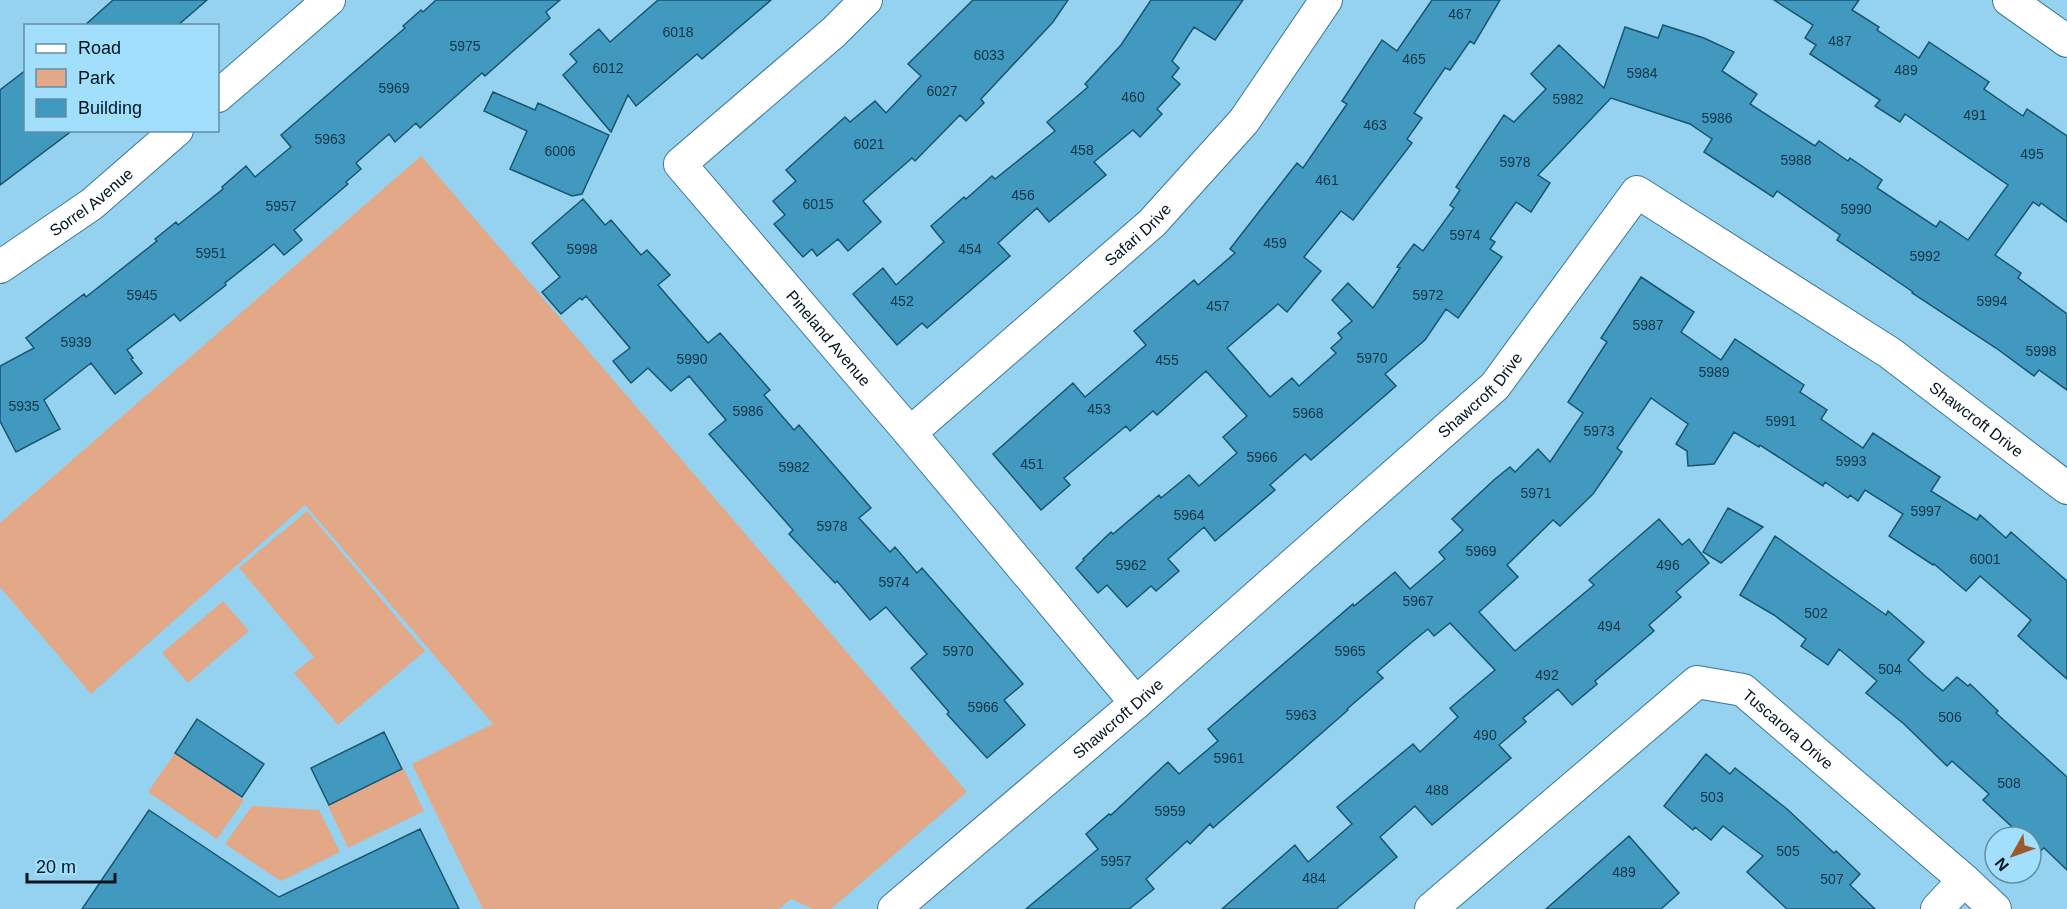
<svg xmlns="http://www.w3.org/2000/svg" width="2067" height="909" font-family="Arial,sans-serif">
<rect width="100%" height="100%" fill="#95d2f0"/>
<path fill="#e3a888" d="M421,156L967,792L831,909H813L791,899L779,909H483L412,764L493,724L305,505L91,694L0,587V523Z
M307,511L425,651L338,725L294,673L314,657L239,568Z
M223,601L249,631L188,683L162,653Z
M175,753L244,800L217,839L148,792Z
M404,769L424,811L348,848L328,806Z
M252,806L319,810L340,852L281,881L225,844Z"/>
<path fill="#4299bf" stroke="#17566f" stroke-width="1.5" d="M113,0H207L177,26H84Z
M436,0H560L546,12L550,18L485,76L482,73L420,128L416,123L395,142L389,134L356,163L361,169L346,182L348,184L294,230L302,240L284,255L274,244L225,283L226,285L180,321L174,314L127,350L133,358L131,359L142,373L115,394L91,363L44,400L60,429L16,452L0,421V366L34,348L26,338L84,294L86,297L157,241L155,239L176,222L178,225L223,189L222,187L246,166L255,177L291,147L281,135L405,28L403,26L421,10L423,12Z
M658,0H771L702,59L697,54L636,106L628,95L611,132L563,75L577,62L570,54L599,29L610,42Z
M973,0H1068L1053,22L981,99L984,103L966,121L960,115L915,161L912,158L863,201L881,222L848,251L838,239L817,256L812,249L803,257L774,224L785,215L773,201L796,181L786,170L845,117L850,122L875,101L886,113L921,76L908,64Z
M1151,0H1243L1215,40L1194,27L1172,61L1179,68L1172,77L1180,84L1157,109L1162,114L1140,137L1133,130L1094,162L1106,175L1049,222L1037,208L998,243L1010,256L927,328L922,323L897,345L853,294L883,268L896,285L944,242L931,226L964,197L966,199L992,176L995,179L1055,131L1047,122L1088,87L1085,84L1121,45Z
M1432,0H1500L1474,44L1470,41L1450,70L1445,68L1414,113L1422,118L1407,139L1412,143L1353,220L1341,211L1304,257L1321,271L1287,312L1278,304L1227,348L1270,397L1292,378L1299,386L1336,353L1331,348L1342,338L1338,333L1352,321L1332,300L1348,283L1373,308L1400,268L1397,267L1414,244L1423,251L1454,208L1450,205L1460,190L1456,187L1504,115L1514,122L1546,89L1531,74L1559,45L1604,88L1625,27L1658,38L1663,25L1704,38L1734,52L1722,71L1757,94L1750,104L1815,146L1819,141L1848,161L1850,158L1882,180L1877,188L1936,227L1940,221L1968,240L2008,185L1905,114L1900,122L1875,106L1880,100L1810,54L1816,45L1805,38L1813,25L1774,0H1859L1852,10L1879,27L1877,30L1919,58L1929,42L1989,82L1984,89L2023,116L2027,109L2067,136V222L2041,203L2039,206L2033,202L1995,255L2021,273L2018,278L2067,314V390L2039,370L2034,376L1996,348L1912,293L1913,292L1837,240L1840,235L1777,191L1773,197L1704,152L1712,139L1690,124L1611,98L1538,175L1550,183L1531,212L1516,202L1490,239L1495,242L1490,249L1502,257L1458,318L1446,309L1425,340L1385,374L1396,386L1311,460L1305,454L1270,485L1275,490L1215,541L1204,527L1168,559L1179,571L1156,591L1151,586L1127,607L1107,585L1098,593L1076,568L1084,560L1083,559L1111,532L1113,534L1159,495L1161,498L1189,475L1199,486L1237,453L1223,437L1247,416L1206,371L1157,415L1153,411L1130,431L1126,426L1064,478L1070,485L1041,510L993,454L1073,383L1085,397L1146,345L1134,331L1194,280L1198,285L1235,253L1230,249L1297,163L1303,168L1347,104L1342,101L1382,40L1397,51Z
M26,70V130H73L0,185V90Z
M493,92L535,110L538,103L609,135L582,194L572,196L510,169L527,131L484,111Z
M583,199L605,225L611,220L641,255L647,250L670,275L658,285L708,343L720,333L770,390L764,395L794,430L799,425L871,508L859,518L890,552L895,547L917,573L922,568L1023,684L1004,700L1025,725L987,758L947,714L949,712L911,668L927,654L886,607L870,620L837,581L835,583L789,534L793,530L709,434L726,420L689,376L671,391L648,368L631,383L613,361L630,348L586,296L582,300L580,298L561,314L542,292L560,277L532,243Z
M1641,277L1694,312L1681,332L1721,360L1735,339L1804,385L1800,392L1827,410L1821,419L1863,448L1873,433L1940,477L1931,491L1977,520L1980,515L2006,538L2011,532L2067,581V679L2018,636L2031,620L1980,576L1966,591L1934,564L1933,565L1889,536L1903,514L1865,490L1858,501L1850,495L1848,498L1825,482L1823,486L1760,445L1759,447L1734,432L1714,464L1688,466L1687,451L1676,444L1688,424L1651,398L1617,448L1622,452L1593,494L1560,526L1553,520L1507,565L1518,577L1479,612L1515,651L1594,585L1589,580L1659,519L1682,545L1689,539L1709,563L1676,592L1681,597L1649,625L1654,631L1595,681L1597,684L1572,705L1558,689L1523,718L1526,722L1499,745L1511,758L1432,825L1415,806L1380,837L1397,857L1336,909H1222L1295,845L1308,862L1352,824L1337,807L1413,744L1420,752L1458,717L1450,708L1495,670L1450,623L1434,636L1428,629L1412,642L1377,672L1383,678L1347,709L1348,710L1213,828L1210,824L1190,844L1187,841L1146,879L1154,889L1129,909H1026L1098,849L1086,834L1109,814L1111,815L1168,762L1179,774L1218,741L1208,729L1353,604L1354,606L1395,572L1410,589L1445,559L1439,552L1463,530L1452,519L1495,479L1510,467L1515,472L1538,449L1550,462L1583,413L1568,402L1607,342L1601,338Z
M1728,508L1763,527L1721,563L1703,552Z
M1775,536L1886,615L1888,611L1924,642L1908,660L1925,676L1943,691L1957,677L1968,686L1970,684L1998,711L1996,713L2067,777V870L2044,848L2039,852L2031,845V837H2023L1983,800L1989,794L1952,761L1947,766L1904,724L1866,693L1877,681L1839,649L1828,665L1801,646L1806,639L1774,615L1740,595Z
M197,719L264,764L242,797L175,753Z
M384,732L402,769L329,805L311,768Z
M1706,754L1730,774L1735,768L1787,809L1834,853L1836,851L1860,874L1850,885L1875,909H1787L1747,872L1763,856L1723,826L1711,840L1695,827L1693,830L1664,806Z
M149,810L279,897L420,829L459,909H82Z
M1629,836L1679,893L1661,909H1546Z"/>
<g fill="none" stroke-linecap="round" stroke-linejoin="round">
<defs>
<g id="minor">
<path id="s1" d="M866,0L834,32L680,164L910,433L1136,703"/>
<path d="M2009,0L2067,41"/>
<path d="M218,96L329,0"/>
<path id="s2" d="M0,267L92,204L177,130"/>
<path id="s3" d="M910,433L1152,223L1244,121L1326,0"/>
<path id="s4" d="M894,909L1136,703L1495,386L1637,192L1890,353L2067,488"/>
<path id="s5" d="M1431,909L1697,682L1743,690L1964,880L1995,909"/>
<path d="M1937,909L1964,880"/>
</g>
</defs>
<use href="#minor" stroke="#3c7792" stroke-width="34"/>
<use href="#minor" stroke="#fff" stroke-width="32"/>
</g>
<g text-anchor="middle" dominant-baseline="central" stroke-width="4.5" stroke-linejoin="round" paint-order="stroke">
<g font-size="14" fill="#103647">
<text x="1460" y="14">467</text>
<text x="678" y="32">6018</text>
<text x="1840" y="41">487</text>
<text x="465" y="46">5975</text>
<text x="989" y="55">6033</text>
<text x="1414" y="59">465</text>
<text x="608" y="68">6012</text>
<text x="1906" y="70">489</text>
<text x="1642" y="73">5984</text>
<text x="394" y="88">5969</text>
<text x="942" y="91">6027</text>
<text x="1133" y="97">460</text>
<text x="1568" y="99">5982</text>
<text x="1975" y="115">491</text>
<text x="1717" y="118">5986</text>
<text x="1375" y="125">463</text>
<text x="330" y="139">5963</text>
<text x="869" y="144">6021</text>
<text x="1082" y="150">458</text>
<text x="560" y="151">6006</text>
<text x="2032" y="154">495</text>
<text x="1796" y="160">5988</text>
<text x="1515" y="162">5978</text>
<text x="1327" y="180">461</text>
<text x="1023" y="195">456</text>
<text x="818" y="204">6015</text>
<text x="281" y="206">5957</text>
<text x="1856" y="209">5990</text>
<text x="1465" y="235">5974</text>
<text x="1275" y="243">459</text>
<text x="582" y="249">5998</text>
<text x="970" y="249">454</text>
<text x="211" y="253">5951</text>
<text x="1925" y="256">5992</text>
<text x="142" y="295">5945</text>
<text x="1428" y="295">5972</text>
<text x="902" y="301">452</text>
<text x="1992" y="301">5994</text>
<text x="1218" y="306">457</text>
<text x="1648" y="325">5987</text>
<text x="76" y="342">5939</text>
<text x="2041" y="351">5998</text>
<text x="1372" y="358">5970</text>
<text x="692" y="359">5990</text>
<text x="1167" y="360">455</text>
<text x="1714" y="372">5989</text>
<text x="24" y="406">5935</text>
<text x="1099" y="409">453</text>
<text x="748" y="411">5986</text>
<text x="1308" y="413">5968</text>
<text x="1781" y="421">5991</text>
<text x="1599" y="431">5973</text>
<text x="1262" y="457">5966</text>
<text x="1851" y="461">5993</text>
<text x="1032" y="464">451</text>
<text x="794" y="467">5982</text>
<text x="1536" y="493">5971</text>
<text x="1926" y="511">5997</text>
<text x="1189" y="515">5964</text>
<text x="832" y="526">5978</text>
<text x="1481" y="551">5969</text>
<text x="1985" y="559">6001</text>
<text x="1131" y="565">5962</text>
<text x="1668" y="565">496</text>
<text x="894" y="582">5974</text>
<text x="1418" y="601">5967</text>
<text x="1816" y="613">502</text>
<text x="1609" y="626">494</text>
<text x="958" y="651">5970</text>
<text x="1350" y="651">5965</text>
<text x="1890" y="669">504</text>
<text x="1547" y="675">492</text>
<text x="983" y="707">5966</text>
<text x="1301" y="715">5963</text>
<text x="1950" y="717">506</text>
<text x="1485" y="735">490</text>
<text x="1229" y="758">5961</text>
<text x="2009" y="783">508</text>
<text x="1437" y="790">488</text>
<text x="1712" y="797">503</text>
<text x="1170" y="811">5959</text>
<text x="1788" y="851">505</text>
<text x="1116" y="861">5957</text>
<text x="1624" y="872">489</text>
<text x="1314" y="878">484</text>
<text x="1832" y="879">507</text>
</g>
<g font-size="16" fill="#00151f" stroke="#a2dffd">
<text stroke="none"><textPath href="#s2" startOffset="112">Sorrel Avenue</textPath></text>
<text stroke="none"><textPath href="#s3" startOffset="302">Safari Drive</textPath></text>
<text stroke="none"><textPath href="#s1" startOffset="477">Pineland Avenue</textPath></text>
<text stroke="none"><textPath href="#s4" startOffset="780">Shawcroft Drive</textPath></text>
<text stroke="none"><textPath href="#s4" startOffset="1446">Shawcroft Drive</textPath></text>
<text stroke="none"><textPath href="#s4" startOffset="294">Shawcroft Drive</textPath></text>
<text stroke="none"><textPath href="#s5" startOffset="456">Tuscarora Drive</textPath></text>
</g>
</g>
<rect x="24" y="24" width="195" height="108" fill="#a2dffd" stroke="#618ea4" stroke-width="1.5"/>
<rect x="36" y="44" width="30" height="9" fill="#ffffff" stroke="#618ea4" stroke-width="1.5"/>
<text x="78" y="54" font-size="18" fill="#00151f">Road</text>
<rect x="36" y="69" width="30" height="18" fill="#e3a888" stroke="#618ea4" stroke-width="1.5"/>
<text x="78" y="84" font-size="18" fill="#00151f">Park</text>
<rect x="36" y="99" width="30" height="18" fill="#4299bf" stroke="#618ea4" stroke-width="1.5"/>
<text x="78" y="114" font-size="18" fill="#00151f">Building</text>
<g transform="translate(2013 855) rotate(230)"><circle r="28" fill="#a2dffd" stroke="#618ea4" stroke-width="1.5"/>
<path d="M0-4.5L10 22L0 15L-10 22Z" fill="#9e582e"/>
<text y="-9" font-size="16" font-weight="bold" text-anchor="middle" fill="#00151f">N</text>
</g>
<path d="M27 873v9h88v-9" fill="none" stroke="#00151f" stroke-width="3"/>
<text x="36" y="873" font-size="18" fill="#00151f" stroke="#a2dffd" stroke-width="4.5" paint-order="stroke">20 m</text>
</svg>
